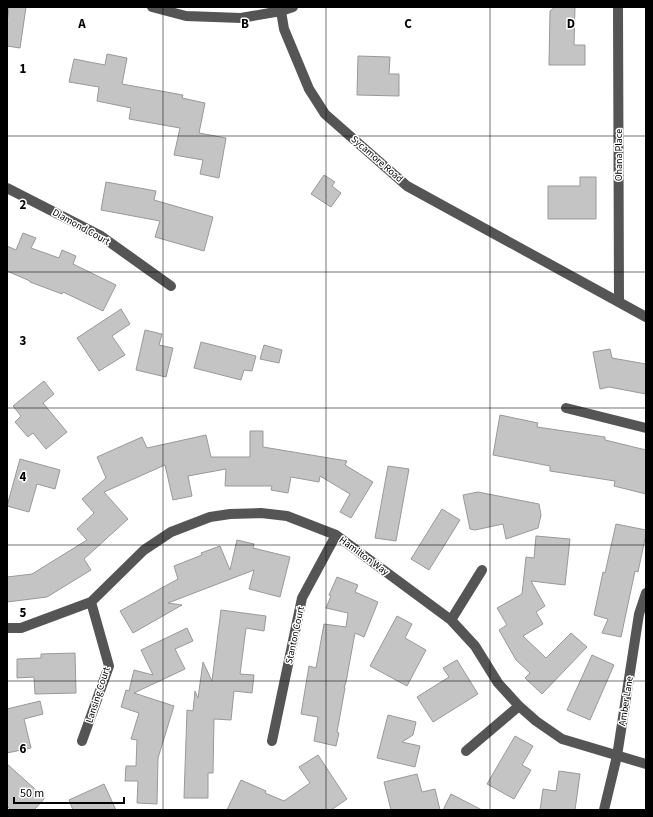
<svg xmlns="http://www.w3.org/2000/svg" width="653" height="817" font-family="'Source Sans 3',sans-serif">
<rect width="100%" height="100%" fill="#fff"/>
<path fill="#c4c4c4" stroke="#999" d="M9,7H26L20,48L7,46V23Z
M555,7H575L574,45H585V65H549L550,11Z
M107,54L127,58L122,84L183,95L182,98L205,103L199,133L226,138L219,178L200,174L203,160L174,155L180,128L129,119L131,108L97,101L99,87L69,82L74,59L105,65Z
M358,56L390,57L389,74H399V96L357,95Z
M324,175L335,182L332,186L341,193L331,207L311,194Z
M580,177H596V219H548V186H580Z
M106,182L156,191L154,200L213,217L204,251L155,237L160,221L101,210Z
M23,233L36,238L31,248L59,258L62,250L76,256L73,264L116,285L103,311L63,292L62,294L30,282V281L7,271V246L16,250Z
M121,309L130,324L112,336L125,355L99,371L77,338Z
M145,330L162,334L159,345L173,348L166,377L136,370Z
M201,342L256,356L252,371L244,370L241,380L194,368Z
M264,345L282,350L279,363L260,359Z
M610,349L612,358L646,364V394L609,387L600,389L593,352Z
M44,381L54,394L43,403L67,432L46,449L33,433L28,437L15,422L21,416L13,406Z
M500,415L538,423L537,427L605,437V440L646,450V494L614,486L615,481L550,471V466L493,455Z
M250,431H263V447L347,461L345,465L373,482L351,518L340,512L350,494L320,476L319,482L291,477L288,493L271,490L272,486H225L226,469L188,476L192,496L173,500L165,465L104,492L128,519L84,559L91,570L47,597L7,602V577L32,574L87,540L77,529L94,513L82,499L106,478L97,457L142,437L147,448L206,435L211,457H250Z
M20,459L60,470L55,489L37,484L29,512L7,506Z
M388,466L409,469L396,541L375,538Z
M478,492L539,504L541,515L538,528L506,539L503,524L475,530L470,529L463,495Z
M442,509L460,520L429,570L411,559Z
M616,524L646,530V534L638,572L635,571L621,637L602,633L608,619L594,615L603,572L605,573Z
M536,536L570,539L565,585L531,581L545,606L536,612L543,624L523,636L546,658L571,633L587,647L542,694L525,678L530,673L516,660L499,630L507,625L497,608L522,594L526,557L534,558Z
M237,540L254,544L253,548L290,557L280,597L249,589L254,570L168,603L182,605L133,633L120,611L178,579L174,566L202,555L201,553L220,546L230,570Z
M337,577L358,585L355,592L378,602L364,637L355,633L346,682L344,688H345L337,732L339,733L336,746L314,741L318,717L301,714L309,666L316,668L324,624L346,627L348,613L326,608L331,596L329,595Z
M221,610L266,616L264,631L246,628L240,674L254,675L252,693L234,691L231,720L214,719L213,773H208V798H184L187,710L193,711L195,691L198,698L203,662L212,681Z
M397,616L412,624L405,638L426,650L407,686L370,666Z
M187,628L193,641L175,649L185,669L134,693L174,706L158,758L157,804L137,803L138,781H125L126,766H136L137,740L131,739L139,713L121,707L126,690L129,691L134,670L153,675L141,650Z
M75,653L76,693L35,694L34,677L17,678V659L41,658V654Z
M592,655L614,665L590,720L567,710Z
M457,660L478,694L433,722L417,697L449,677L443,668Z
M40,701L43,714L24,719L31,748L7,753V709Z
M388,715L416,722L413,735L402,742L420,746L415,767L377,758Z
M515,736L533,746L522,765L531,770L514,799L487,784Z
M318,755L347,799L331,810H227L241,780L266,791L265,793L284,801L310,783L299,767Z
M7,764L45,798L34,810H11L7,806Z
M559,771L580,774L575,810H540L543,789L556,791Z
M417,774L422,792L435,789L440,810H391L384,782Z
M104,784L116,810H73L69,800Z
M451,794L482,810H443Z"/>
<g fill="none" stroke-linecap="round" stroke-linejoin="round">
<path stroke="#555" stroke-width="10" d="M152,7L186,16L241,18L281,11L293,7
M618,7L619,302
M281,11L284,29L309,89L325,114L407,186L646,317
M7,188L101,236L171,286
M566,408L646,428
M451,620L482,570
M7,628H21L91,602L144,550L171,532L210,517L230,514L261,513L287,516L336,535L451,620L475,646L498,683L519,706L536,721L562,739L646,764
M82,741L109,666L91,602
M272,741L302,598L336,535
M466,751L519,706
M604,810L617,756L639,614L646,593"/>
</g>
<path fill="none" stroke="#000" stroke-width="1" stroke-opacity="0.55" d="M163,7V810M326,7V810M490,7V810M7,136H646M7,272H646M7,408H646M7,545H646M7,681H646"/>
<g text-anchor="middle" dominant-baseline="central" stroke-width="3" stroke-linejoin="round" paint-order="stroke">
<g font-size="10" fill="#000" stroke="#fff">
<text transform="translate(619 155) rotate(-90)">Ohana Place</text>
<text transform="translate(377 159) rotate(41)">Sycamore Road</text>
<text transform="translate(81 227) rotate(29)">Diamond Court</text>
<text transform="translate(364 556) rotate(36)">Hamilton Way</text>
<text transform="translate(295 635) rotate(-78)">Stanton Court</text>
<text transform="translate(98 695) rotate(-72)">Lansing Court</text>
<text transform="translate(626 701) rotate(-81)">Amber Lane</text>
</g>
</g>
<g font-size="13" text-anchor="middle" font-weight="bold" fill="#000" stroke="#fff" stroke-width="3" stroke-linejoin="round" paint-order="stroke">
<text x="82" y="28">A</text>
<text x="245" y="28">B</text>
<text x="408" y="28">C</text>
<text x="571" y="28">D</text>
<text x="23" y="73">1</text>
<text x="23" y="209">2</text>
<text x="23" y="345">3</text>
<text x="23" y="481">4</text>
<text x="23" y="617">5</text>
<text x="23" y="753">6</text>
</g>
<rect width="653" height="817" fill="none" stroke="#000000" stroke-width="16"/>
<path d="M14 797v6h110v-6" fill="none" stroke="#000000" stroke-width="2"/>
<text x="20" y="797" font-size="12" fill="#000000" stroke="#ffffff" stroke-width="3" paint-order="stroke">50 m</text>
</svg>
